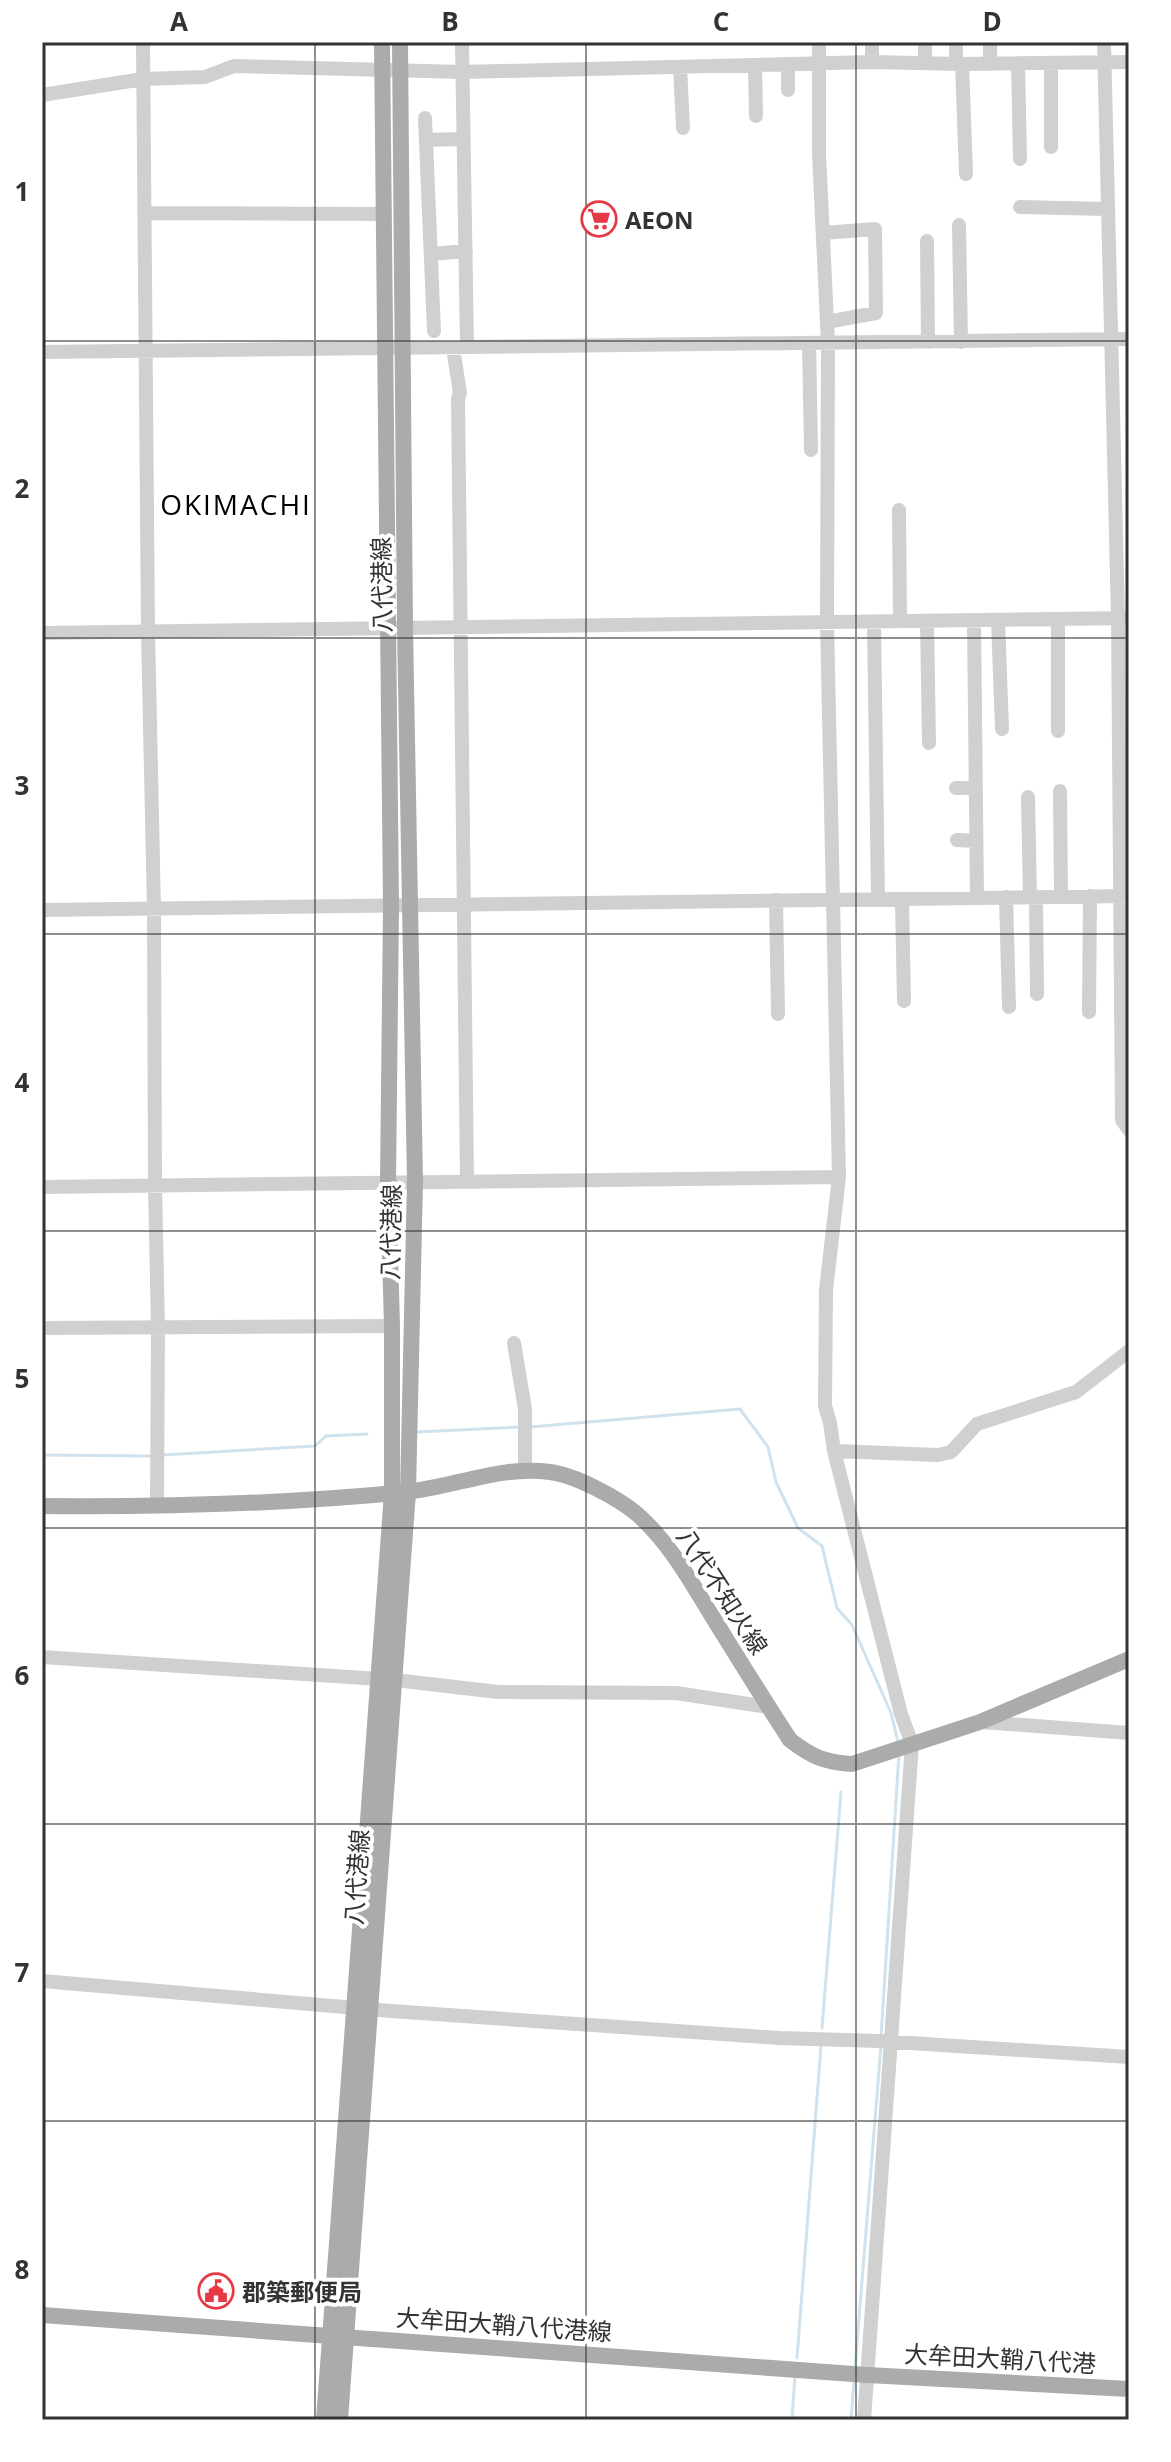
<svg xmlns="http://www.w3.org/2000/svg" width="1171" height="2462" font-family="'Open Sans','Noto Sans JP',sans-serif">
<rect width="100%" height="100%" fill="#fff"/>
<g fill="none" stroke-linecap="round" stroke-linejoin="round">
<path stroke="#cfe2ee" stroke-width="3" d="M530,1427L740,1409L768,1447L776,1482L798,1528L822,1546L837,1608L852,1625L891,1713L898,1742
M417,1432L520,1427
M42,1455L151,1456
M163,1455L315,1446L326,1436L367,1434
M822,2028L841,1792
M881,2037L899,1754
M797,2358L821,2046
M855,2368L881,2045
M792,2420L795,2376
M851,2420L854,2380"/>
<path stroke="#d0d0d0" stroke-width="14" d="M143,42L148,631L154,910L155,1186L158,1328L157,1504
M462,42L467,347
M819,42V154L828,343L827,622L839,1177L826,1290L825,1406L830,1423L834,1451L901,1714L912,1744L864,2420
M925,42V63
M990,42V64
M1104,42L1118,618L1122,1120L1129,1130
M872,62V42
M1018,63L1020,159
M956,64V42
M962,64L966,174
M755,65L756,116
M680,67L683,128
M788,90V65
M42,95L143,79L205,77L234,66L462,72L872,62L962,64L1129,62
M425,118L434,331
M426,140L463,139
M1051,147V63
M1020,207L1107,209
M144,213L384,214
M959,225L961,342
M823,233L875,229L876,313L827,322
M927,241L928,342
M431,254L466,251
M809,343L811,450
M453,348L460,393L458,399L467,1181
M42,352L1129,339
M899,510L900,621
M1058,619V731
M974,620L977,898
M998,620L1002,729
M927,621L929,743
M874,622L878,899
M42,633L1129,618
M956,788H976
M1060,791L1061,897
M1028,797L1030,897
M957,840L976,841
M1006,897L1009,1007
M1036,897L1037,994
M902,899L904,1001
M776,900L778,1014
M42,910L1129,896
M1089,1012L1090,896
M42,1187L839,1177
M42,1328L392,1326
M514,1343L525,1409V1472
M834,1451L938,1455L951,1452L977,1424L1076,1392L1129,1351
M42,1657L395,1680L498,1692L676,1693L768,1707
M982,1722L1129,1733
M42,1981L391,2011L779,2038L879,2041L1129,2057"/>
<path stroke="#ababab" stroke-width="16" d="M42,1506C163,1507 286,1504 406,1492C454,1487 502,1465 550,1472C575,1475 618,1498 637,1514C669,1542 690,1580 712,1616C738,1658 763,1699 790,1740C812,1757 824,1762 852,1764L980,1722L1129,1659
M42,2315L867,2375L1129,2389
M324,2420L392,1493V1326L388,1182L391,906L382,42
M340,2420L408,1492L415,1181L405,628L400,42"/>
</g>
<path fill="none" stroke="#333" stroke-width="2" stroke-opacity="0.55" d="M315,42V2420M586,42V2420M856,42V2420M42,341H1129M42,638H1129M42,934H1129M42,1231H1129M42,1528H1129M42,1824H1129M42,2121H1129"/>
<defs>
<symbol id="supermarket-ring" viewBox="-11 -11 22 22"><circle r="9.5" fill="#fff" stroke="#e63946" stroke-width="1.5"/><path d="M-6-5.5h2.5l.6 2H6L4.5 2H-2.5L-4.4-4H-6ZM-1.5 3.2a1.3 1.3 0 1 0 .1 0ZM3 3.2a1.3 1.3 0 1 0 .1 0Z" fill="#e63946"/></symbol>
<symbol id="civic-ring" viewBox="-11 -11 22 22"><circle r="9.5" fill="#fff" stroke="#e63946" stroke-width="1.5"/><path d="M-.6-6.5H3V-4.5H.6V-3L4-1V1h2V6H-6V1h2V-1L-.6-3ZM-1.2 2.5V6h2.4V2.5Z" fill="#e63946"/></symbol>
</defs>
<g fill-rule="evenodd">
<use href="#supermarket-ring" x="579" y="199" width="40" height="40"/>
<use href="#civic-ring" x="196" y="2271" width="40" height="40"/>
</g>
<g text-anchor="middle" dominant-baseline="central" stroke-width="8" stroke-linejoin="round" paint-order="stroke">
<g font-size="24" font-weight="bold" fill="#333" stroke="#fff" text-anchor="start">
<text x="625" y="219">AEON</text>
<text x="242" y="2291">郡築郵便局</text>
</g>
<g font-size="24" fill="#333" stroke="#fff">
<text transform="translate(381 585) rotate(-91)">八代港線</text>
<text transform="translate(390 1232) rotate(-89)">八代港線</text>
<text transform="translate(723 1591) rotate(57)">八代不知火線</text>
<text transform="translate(356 1877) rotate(-86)">八代港線</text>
<text transform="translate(504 2324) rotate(4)">大牟田大鞘八代港線</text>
<text transform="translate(1000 2358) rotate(3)">大牟田大鞘八代港</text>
</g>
<g font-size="28" letter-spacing="2" fill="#000" stroke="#fff">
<text x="236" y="504">OKIMACHI</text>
</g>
</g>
<rect width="1171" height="2462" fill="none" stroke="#ffffff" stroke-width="88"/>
<rect x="44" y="44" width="1083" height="2374" fill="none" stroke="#333" stroke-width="3"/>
<g font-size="26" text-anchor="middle" font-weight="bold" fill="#333">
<text x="179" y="31">A</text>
<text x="450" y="31">B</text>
<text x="721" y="31">C</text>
<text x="992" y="31">D</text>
<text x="22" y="201">1</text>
<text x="22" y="498">2</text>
<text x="22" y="795">3</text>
<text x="22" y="1092">4</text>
<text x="22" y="1388">5</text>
<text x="22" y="1685">6</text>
<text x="22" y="1982">7</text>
<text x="22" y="2279">8</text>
</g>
</svg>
